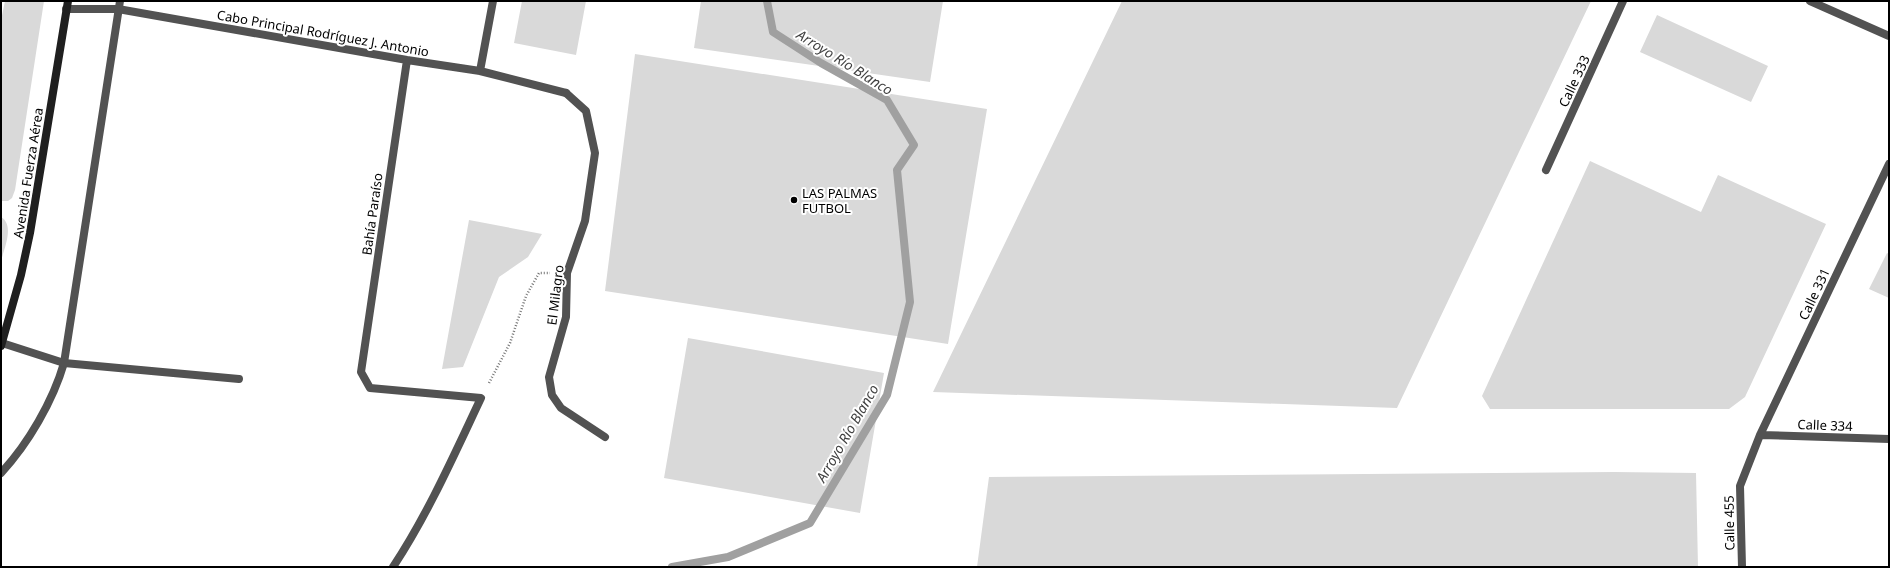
<svg xmlns="http://www.w3.org/2000/svg" width="1890" height="568" font-family="'Noto Sans',sans-serif">
<rect width="100%" height="100%" fill="#fff"/>
<path fill="#d9d9d9" d="M5,1H44L15,190L12,198L8,201H1V20Z
M522,1H586L576,55L514,43Z
M701,1H943L930,82L694,48Z
M1122,1H1591L1397,408L933,392Z
M1657,15L1768,66L1751,102L1640,52Z
M635,54L987,109L948,344L605,291Z
M1590,161L1701,212L1718,175L1826,224L1745,397L1729,409H1490L1482,396Z
M1,217C15,225 4,249 1,261Z
M469,220L542,234L528,257L499,277L463,367L442,369Z
M1887,253L1889,254V298L1869,289Z
M688,338L884,373L860,513L664,478Z
M1614,472L1696,473L1698,567H977L989,477Z"/>
<g fill="none" stroke-linecap="round" stroke-linejoin="round">
<path stroke="#a0a0a0" stroke-width="8" d="M672,567L728,557L810,523L887,395L910,302L897,170L914,145L887,100L821,63L773,32L767,1"/>
<path stroke="#747474" stroke-width="2.5" stroke-dasharray="1 2" stroke-linecap="butt" d="M489,383L510,343L526,296L539,273H550"/>
<path stroke="#525252" stroke-width="8" d="M566,93L586,111L595,153L585,221L567,273L566,317L549,377L552,395L561,408L605,437
M1,473C28,444 53,401 64,363L120,1"/>
<path stroke="#525252" stroke-width="8" d="M1810,1L1889,36
M66,9H118L407,60L480,71L566,93
M480,71L493,1
M1546,170L1623,1
M2,343L64,363L239,379
M1760,435L1889,439
M393,567C428,514 454,455 481,398L370,388L361,372L407,60
M1742,567L1740,486L1760,435L1889,164"/>
<path stroke="#1f1f1f" stroke-width="8" d="M1,346L21,275L30,233L68,1"/>
</g>
<circle fill="#000" stroke="#fff" stroke-width="1.5" cx="794" cy="200" r="4"/>
<g text-anchor="middle" dominant-baseline="central" stroke-width="4" stroke-linejoin="round" paint-order="stroke">
<g font-size="13" fill="#000" stroke="#fff">
<text transform="translate(323 33) rotate(10)">Cabo Principal Rodríguez J. Antonio</text>
<text transform="translate(1574 81) rotate(-65)">Calle 333</text>
<text transform="translate(28 173) rotate(-81)">Avenida Fuerza Aérea</text>
<text transform="translate(372 214) rotate(-82)">Bahía Paraíso</text>
<text transform="translate(1814 294) rotate(-65)">Calle 331</text>
<text transform="translate(555 295) rotate(-83)">El Milagro</text>
<text transform="translate(1825 425) rotate(2)">Calle 334</text>
<text transform="translate(1729 523) rotate(-91)">Calle 455</text>
</g>
<g font-size="13" fill="#000" stroke="#fff" text-anchor="start">
<text x="802" y="193">LAS PALMAS<tspan x="802" dy="15">FUTBOL</tspan></text>
</g>
<g font-size="14" font-style="italic" fill="#414141" stroke="#fff">
<text transform="translate(845 62) rotate(32)">Arroyo Río Blanco</text>
<text transform="translate(847 433) rotate(-60)">Arroyo Río Blanco</text>
</g>
</g>
<rect width="1890" height="568" fill="none" stroke="#000000" stroke-width="4"/>
</svg>
